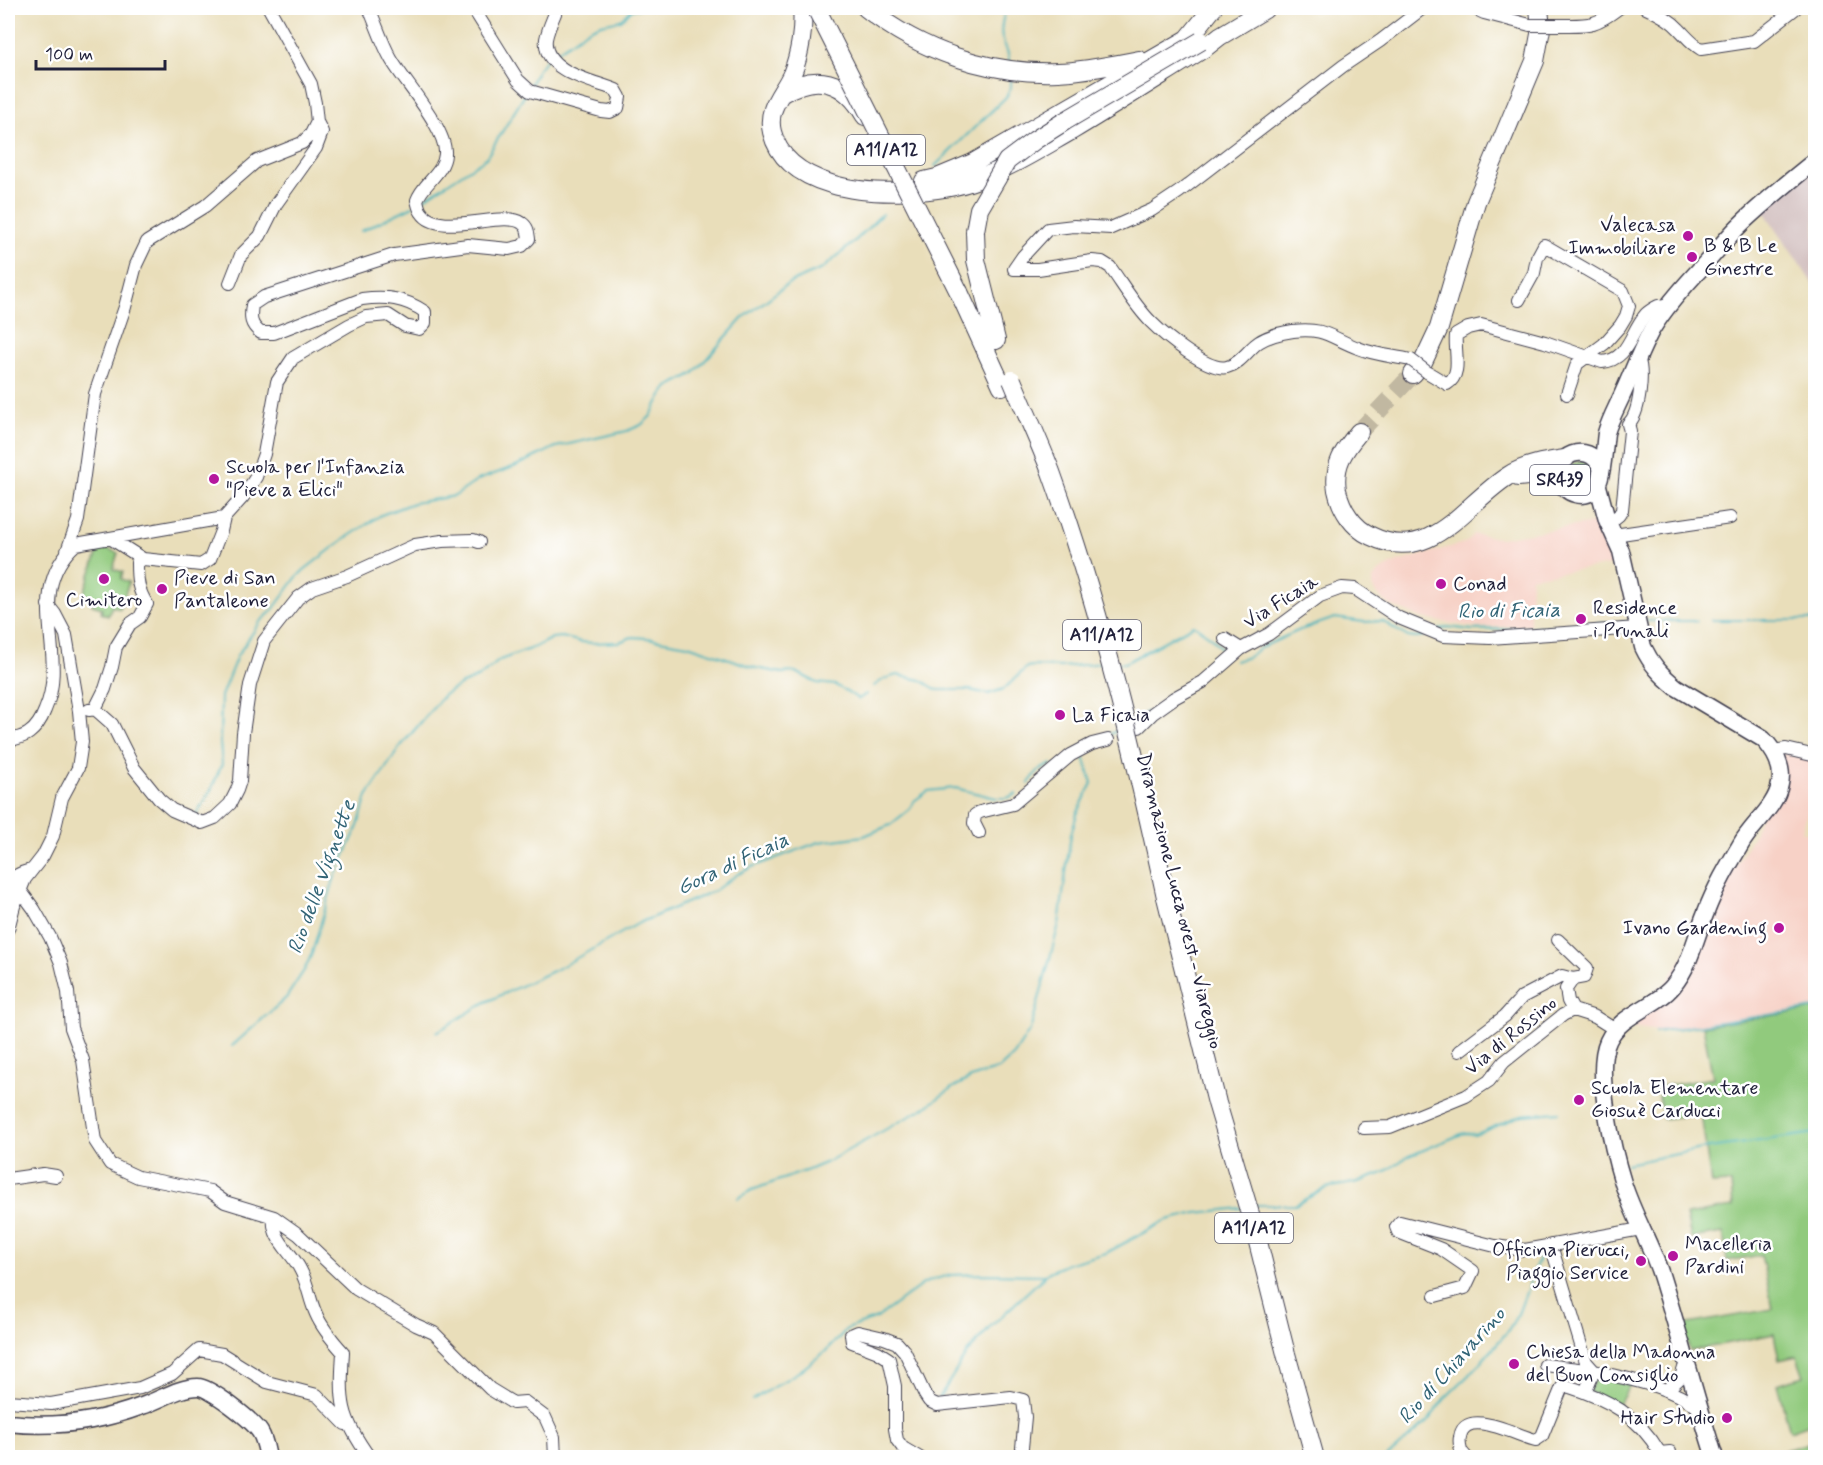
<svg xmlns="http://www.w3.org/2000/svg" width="1823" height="1465" font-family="Mynerve,sans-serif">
<rect width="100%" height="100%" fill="#fff"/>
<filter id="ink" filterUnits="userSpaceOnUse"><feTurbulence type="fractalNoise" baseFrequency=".0167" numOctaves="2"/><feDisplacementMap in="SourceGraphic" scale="12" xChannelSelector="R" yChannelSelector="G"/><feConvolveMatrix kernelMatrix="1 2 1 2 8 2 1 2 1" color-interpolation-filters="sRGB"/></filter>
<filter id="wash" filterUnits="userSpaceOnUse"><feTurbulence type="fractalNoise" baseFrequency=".008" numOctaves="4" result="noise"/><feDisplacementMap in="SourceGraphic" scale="24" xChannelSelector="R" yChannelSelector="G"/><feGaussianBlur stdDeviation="1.35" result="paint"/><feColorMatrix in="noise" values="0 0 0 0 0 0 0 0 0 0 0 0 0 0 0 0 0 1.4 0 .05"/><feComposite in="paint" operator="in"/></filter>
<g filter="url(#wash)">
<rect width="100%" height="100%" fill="#e9deba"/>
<path fill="#f7d1c6" d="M1599,522L1603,523L1618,564L1531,577L1530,625L1479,628L1436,621L1419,617L1390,605L1379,596L1373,588V578L1380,571L1397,562L1467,542L1473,534L1500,538Z
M1783,753L1815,760V805L1809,808L1802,831L1815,837V1009L1756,1019L1658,1031L1625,1026L1652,1008L1709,913L1755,832Z"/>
<path fill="#d2bfbf" d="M1815,165V287L1763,210Z"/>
<path fill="#91ca7d" stroke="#5a765c" stroke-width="1.5" d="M1568 474a12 12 0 1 1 24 0a12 12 0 1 1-24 0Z
M100,546L118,553L113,569L123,572L121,579L129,582L120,609L112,606L108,616L101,613L102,608L92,605L93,599L83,595Z
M1815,1009V1422L1790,1431L1777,1384L1804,1376L1797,1356L1779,1360L1774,1334L1690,1351L1682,1325L1773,1309L1761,1255L1727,1261L1723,1233L1691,1238L1686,1215L1733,1207L1731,1183L1711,1184L1701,1114L1663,1119L1657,1087L1713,1078L1703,1026Z
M1596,1376L1630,1385L1618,1406L1589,1392Z
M1815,1441V1457H1773L1772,1454Z"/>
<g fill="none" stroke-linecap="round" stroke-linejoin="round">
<path stroke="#43b2bc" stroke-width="2" d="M706,8L741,10L745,8
M1006,8C1003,17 1000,28 1002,38C1005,48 1009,50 1009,62
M553,54L589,29L601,24L621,20L631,10L640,8
M530,85L537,71L546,59
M935,166L1006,97L1011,88V77
M422,200L486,158L526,93
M361,231L413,206
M1711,620H1816
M1643,621H1697
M1439,630L1447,627L1472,630L1504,629L1631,622
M1235,661L1248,657L1262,647L1300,630L1335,618L1364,622L1382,621L1408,637L1417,638L1425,635
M1117,663H1125L1194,625L1211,637L1228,656
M874,686L884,679L897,675L921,680L937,690H970L988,694L1004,689L1027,667L1032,666L1062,667L1103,663
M1134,721L1146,712
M1108,735L1119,730
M1029,783L1038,771L1052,764
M195,816L210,792L222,764L220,743L221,696L237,656L260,622L272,611L296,578L304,570L343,540L381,515L413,503L455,496L478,480L516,466L556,447L627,431L641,425L650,417L662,395L668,387L693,374L743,318L789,283L822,269L854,242L882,214
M437,1032L484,1003L559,968L639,923L714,891L738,874L752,867L819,842L864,836L890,825L910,809L914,801L928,791L955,788L996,798H1007L1016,794
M1655,1032L1816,1008
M232,1046L286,998L305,969L312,953L334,879L358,826L367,796L400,747L444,695L460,685L479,677L500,660L535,647L552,638L562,637L581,642L593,643L619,642L632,637L647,638L688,645L756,668L782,673L796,672L817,683L835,685L859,699L866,694
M1626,1164L1702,1149L1816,1133
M738,1198L752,1190L808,1170L827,1162L926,1107L952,1088L971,1078L1000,1068L1014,1055L1030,1030L1035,1014L1059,924L1071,834L1077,814L1092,783L1084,757
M1256,1205H1295L1326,1188L1358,1182L1383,1173L1407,1157L1464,1133L1477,1134L1522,1115L1559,1112
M939,1398L967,1353L991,1326L1049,1272L1067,1264L1106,1253L1167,1220L1197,1213L1241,1208
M752,1400L800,1371L826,1351L847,1329L877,1318L923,1284L935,1279L951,1275L984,1274L1046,1275
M1386,1458L1428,1421L1447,1396L1475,1369L1507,1332L1518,1314L1541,1253"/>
</g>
</g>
<g filter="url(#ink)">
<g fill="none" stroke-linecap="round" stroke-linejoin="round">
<path stroke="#c1b8a1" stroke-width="18" stroke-dasharray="18 9" stroke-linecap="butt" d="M1359,432L1413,374"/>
<defs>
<path id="minor" d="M473,8L518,80L530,91L601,111L610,112L618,108L620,97L616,90C594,81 542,72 546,39C548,28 554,17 557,8
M1473,8L1484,13L1530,25
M1646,8C1658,13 1670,19 1679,29C1687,37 1691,43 1701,49L1754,41L1796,8
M1559,25C1589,25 1594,27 1619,8
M1014,269L1023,256L1048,229L1074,226L1111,228L1152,210L1179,192L1343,66L1380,41L1423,8
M1014,269H1038L1092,261L1102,262L1110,267C1123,285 1135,306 1151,322C1164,335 1208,372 1227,367C1239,364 1246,353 1255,345C1265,336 1280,333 1293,331C1325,327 1331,338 1358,348C1375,355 1393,356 1411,360
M230,283L241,255L260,236L276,204L316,148L322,132L317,122
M1519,300L1534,273L1537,258L1544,245L1623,291L1629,306L1626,316L1620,326L1604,344L1577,364L1567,394
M1427,372L1447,384C1463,374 1454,351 1456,335L1468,328L1481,325L1545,342L1602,362C1629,360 1630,332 1646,314C1649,311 1654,308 1658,306L1668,308
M1628,424C1640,414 1644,372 1638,358
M1609,523L1619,515L1622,510L1630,431L1628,424
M1614,535L1730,518
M110,538L143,559L201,565L210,559L221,531L224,518
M67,551L78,520L95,394L125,307L136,265L147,242L205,206L257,161L302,143L311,134L317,122L315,103L311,84L269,8
M1225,639L1241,649
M95,709L112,724L134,768L159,799L172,810L202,823L215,818L230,804L237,790L240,781L243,733L250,685L264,641L298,598L312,588L347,576L415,545L442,541L473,540L479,542
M89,710L95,709L105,689L112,667L116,647L130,624L140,617L147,604C138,591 137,579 137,563L143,559
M1139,727L1153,713L1174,698L1203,682L1241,649L1269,634L1320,596L1342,588L1355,589L1399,618L1443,636L1490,638L1638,628
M8,741C14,739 24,737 29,733C36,728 42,718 45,710C70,654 22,592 76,544L224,518L243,497L256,477L264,454L277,382L293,358L349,325L366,317L388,315L405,326L419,329L425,323V312C405,298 386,296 362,299L274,333H261C250,325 250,318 252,305L264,297L394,255L468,245L509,249L522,246L529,239C528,232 528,227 522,223C504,210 438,238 422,213C419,210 418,204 417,200C423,183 444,173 445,154C447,129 404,82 391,59C382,43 376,24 369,8
M1773,751L1786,749L1816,756
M979,833L974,823L975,815L980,812L1013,804L1071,755L1092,744L1108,740
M8,888L20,890L34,909L50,937L61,963L68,992L71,1028L83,1060L95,1141L110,1164L138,1177L210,1191L225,1202L274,1217C271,1239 291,1251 300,1269C308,1283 309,1299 316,1314C322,1328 333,1341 343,1352C340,1401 340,1417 370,1458
M8,888C12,876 19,873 31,870
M8,929L14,906L25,879L43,856L53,836L62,798L78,768L82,742L79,711L66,635L55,614L48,605
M1558,940L1587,968L1584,977L1573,979L1566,989L1568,1001L1573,1010
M1459,1051L1505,1016L1522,997L1562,976L1573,979
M1364,1128L1390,1127L1466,1096L1489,1081L1504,1062L1563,1015L1573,1010L1595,1017L1614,1029
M8,1179L43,1174L56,1176
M274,1217L298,1234L356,1289L416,1325L434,1333L490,1389L513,1403L525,1402L545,1417L554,1437L555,1458
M1551,1245L1586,1362L1594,1371C1631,1380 1668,1385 1699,1408
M1435,1296L1465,1288L1473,1271L1441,1249L1398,1232L1396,1227L1400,1222L1495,1246L1525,1250L1641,1229
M1545,1365L1594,1371L1585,1392
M1668,1389L1681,1377L1686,1362
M8,1401L51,1404L140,1388L172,1374L199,1350L222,1354L267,1382L317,1395L345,1424
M920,1458L903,1448L897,1440L895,1429V1386L889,1359L878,1352L852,1342L851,1335L858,1332L884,1338L897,1343L905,1352L925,1395L929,1401L937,1405L1011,1397L1023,1400L1025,1417L1021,1458
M1467,1458L1461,1451C1460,1447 1459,1441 1460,1437C1465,1406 1519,1437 1536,1440L1542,1436L1562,1387L1567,1386C1608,1399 1638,1415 1660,1453L1670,1452"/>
<path id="major" d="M1601,467C1588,440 1551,455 1561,481C1566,495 1584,499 1594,490C1603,482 1604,447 1606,433C1610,419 1618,405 1624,391C1633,371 1641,349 1652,329C1666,306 1685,285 1703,266C1717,251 1729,235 1743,222C1766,200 1791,180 1816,160
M1598,486L1607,520L1621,551L1643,647C1651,664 1661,675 1676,687L1763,739C1774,750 1784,767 1780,784C1776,807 1752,824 1741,844C1728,866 1715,888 1706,912C1695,938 1691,964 1673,986C1656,1007 1620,1014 1608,1041C1594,1070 1613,1151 1623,1183C1633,1215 1651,1244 1661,1275C1680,1335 1695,1397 1715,1458
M8,1423C53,1428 99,1422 142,1406C160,1400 179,1387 198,1387C210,1387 253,1421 260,1432C265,1440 266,1448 268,1458"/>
<path id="highway" d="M802,8C804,29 800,54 792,74C783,94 766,108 772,132C779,161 805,176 831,184C869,196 941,194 978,179C1011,167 1041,148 1071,131C1116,104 1161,75 1206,47L1220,36L1265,9
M866,8C920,51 989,75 1058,72C1085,71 1113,65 1139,60
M781,94C816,72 845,80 865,116
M924,181L937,178L973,163L1188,39L1213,8
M975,231L976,260L996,340
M959,292L1002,386
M1413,374L1423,362L1439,328L1476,202L1535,61L1541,29L1539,8
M1359,432C1344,450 1333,465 1337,490C1341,509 1353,528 1371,536C1431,566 1465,503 1508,476C1525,465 1545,462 1565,459
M1518,477L1537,475L1563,485
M1166,897L1217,1103L1256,1234L1286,1354L1315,1458"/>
</defs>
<use href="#minor" stroke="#403e4e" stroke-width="14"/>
<use href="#major" stroke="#403e4e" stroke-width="19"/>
<use href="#highway" stroke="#403e4e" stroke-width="20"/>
<use href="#minor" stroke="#fff" stroke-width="12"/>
<use href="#major" stroke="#fff" stroke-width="16"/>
<use href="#highway" stroke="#fff" stroke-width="18"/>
<defs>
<path id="minor-bridge" d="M1530,25H1559
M1411,360L1427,372"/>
<path id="highway-bridge" d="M816,8L959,292
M975,231L979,209L1007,161L1035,140L1065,121L1201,41
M1012,380C1025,411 1039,441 1051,472C1101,610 1135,755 1166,897"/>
</defs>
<use href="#minor-bridge" stroke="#403e4e" stroke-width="14" stroke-linecap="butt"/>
<use href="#highway-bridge" stroke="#403e4e" stroke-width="20" stroke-linecap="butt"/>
<use href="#minor-bridge" stroke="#fff" stroke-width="12"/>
<use href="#highway-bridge" stroke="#fff" stroke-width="18"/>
</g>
</g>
<g fill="#b5179e" stroke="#fff" stroke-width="2">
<circle cx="1688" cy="236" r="6"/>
<circle cx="1692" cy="257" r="6"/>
<circle cx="214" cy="479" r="6"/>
<circle cx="104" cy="579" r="6"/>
<circle cx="1441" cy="584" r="6"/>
<circle cx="162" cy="589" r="6"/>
<circle cx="1581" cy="619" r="6"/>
<circle cx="1060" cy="715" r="6"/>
<circle cx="1779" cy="928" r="6"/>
<circle cx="1579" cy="1100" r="6"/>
<circle cx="1673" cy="1256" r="6"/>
<circle cx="1641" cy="1261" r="6"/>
<circle cx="1514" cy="1364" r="6"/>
<circle cx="1727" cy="1418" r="6"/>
</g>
<g text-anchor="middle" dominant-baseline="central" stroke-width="5" stroke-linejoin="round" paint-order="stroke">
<g fill="#fff" stroke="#646476" stroke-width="1.5">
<rect x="847" y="135" width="78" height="30" rx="4.5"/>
<rect x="1530" y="465" width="60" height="30" rx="4.5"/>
<rect x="1063" y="620" width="78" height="30" rx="4.5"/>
<rect x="1215" y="1213" width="78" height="30" rx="4.5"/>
</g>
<g font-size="18" font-weight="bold" fill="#22223b">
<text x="886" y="150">A11/A12</text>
<text x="1560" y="480">SR439</text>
<text x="1102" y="635">A11/A12</text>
<text x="1254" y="1228">A11/A12</text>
</g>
<g font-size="20" fill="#22223b" stroke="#fff" text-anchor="start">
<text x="1676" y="225" text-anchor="end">Valecasa<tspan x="1676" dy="23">Immobiliare</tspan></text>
<text x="1704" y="246">B &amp; B Le<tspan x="1704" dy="23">Ginestre</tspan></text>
<text x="226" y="467">Scuola per l'Infanzia<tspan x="226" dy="23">"Pieve a Elici"</tspan></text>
<text x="174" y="578">Pieve di San<tspan x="174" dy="23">Pantaleone</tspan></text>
<text x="1453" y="584">Conad</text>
<text x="104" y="600" text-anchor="middle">Cimitero</text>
<text x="1593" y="608">Residence<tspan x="1593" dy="23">i Prunali</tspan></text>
<text x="1072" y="715">La Ficaia</text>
<text x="1767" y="928" text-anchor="end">Ivano Gardening</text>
<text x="1591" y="1088">Scuola Elementare<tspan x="1591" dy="23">Giosuè Carducci</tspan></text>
<text x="1685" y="1244">Macelleria<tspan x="1685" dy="23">Pardini</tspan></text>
<text x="1629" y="1250" text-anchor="end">Officina Pierucci,<tspan x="1629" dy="23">Piaggio Service</tspan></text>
<text x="1526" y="1352">Chiesa della Madonna<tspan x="1526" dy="23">del Buon Consiglio</tspan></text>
<text x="1715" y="1418" text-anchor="end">Hair Studio</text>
</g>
<g font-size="20" fill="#22223b" stroke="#fff">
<text transform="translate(1281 602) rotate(-32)">Via Ficaia</text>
<text transform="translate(1179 901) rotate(76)">Diramazione Lucca ovest - Viareggio</text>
<text transform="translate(1511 1036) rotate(-39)">Via di Rossino</text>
</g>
<g font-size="21" font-style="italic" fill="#316375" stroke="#fff">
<text transform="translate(1509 611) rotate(-1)">Rio di Ficaia</text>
<text transform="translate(733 864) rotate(-25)">Gora di Ficaia</text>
<text transform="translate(322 877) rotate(-70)">Rio delle Vignette</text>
<text transform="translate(1452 1366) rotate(-48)">Rio di Chiavarino</text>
</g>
</g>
<rect width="1823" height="1465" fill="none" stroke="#fff" stroke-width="30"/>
<path d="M36 60v9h129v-9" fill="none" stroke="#22223b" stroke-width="3"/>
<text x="45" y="60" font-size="18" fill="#22223b" stroke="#ffffff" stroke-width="4.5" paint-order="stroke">100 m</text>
</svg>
